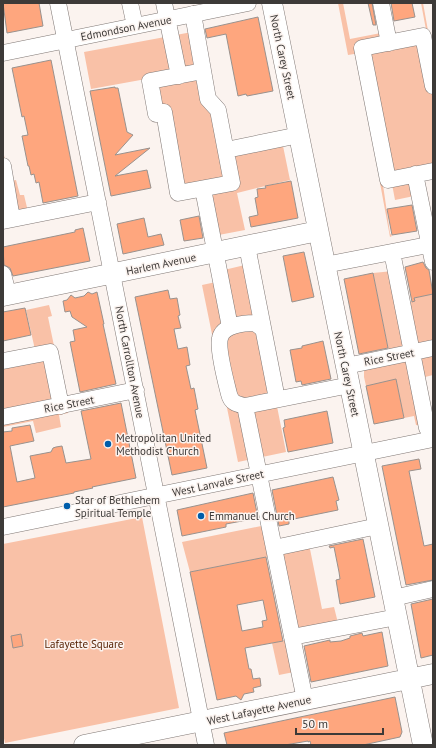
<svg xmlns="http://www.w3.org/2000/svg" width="436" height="748" font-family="'PT Sans',sans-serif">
<rect width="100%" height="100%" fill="#fbf3ef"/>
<path fill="#f9c1a7" d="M338,3H343L350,39L381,33L427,35L421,3H423L429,36L433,71V178L412,182L414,196L395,200L392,184L383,185L390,233L392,236L390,237L380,183L386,182L360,53L348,55Z
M192,32L229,157L283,146L290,180L237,193L245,230L208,237L199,194L176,199L157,77L91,89L84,52Z
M3,150L9,181L16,180L20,195H24L30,220L3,226Z
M249,264L286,452L238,462L202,285L216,282L224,270Z
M393,271L405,303L414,301V298L433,294V375L421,378L424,426L416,425L414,416L404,418L396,380L366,386L364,377V370L389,352L373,273Z
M49,305L52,316L48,317L68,413L59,415L61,427L36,433L33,421L3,427V361L36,354L26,310Z
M142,517L179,708L5,743L3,734V544Z
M266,525L270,546L309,544L322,609L334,607L339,627L298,641L294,672L279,675L272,643L287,640L272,556L190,572L182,542Z"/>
<path fill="#fea67e" stroke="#99928e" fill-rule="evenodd" d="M3,3H39L43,26L7,33Z
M368,3H372L376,25H373Z
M391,3H412L415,17L394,21Z
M258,17L273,91L247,96L246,94L238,96L226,34L207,38L205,29Z
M51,60L78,196L43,203L39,182L36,183L34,174L31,175L29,166H28L22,136L28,135L24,116L22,117L12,68Z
M115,87V88H118L127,132L133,135L115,155L150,148L115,176L147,170L151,188L111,196L90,91Z
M291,181L298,218L251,227L249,217L258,215L255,198L258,197L257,189L266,188L265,186Z
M412,205L417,231L392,235L387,209Z
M199,216L203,238L184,241L180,220Z
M144,218L148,237L161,234L164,245L123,254L117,224Z
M83,228L90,261L13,276L10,268L4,265L3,247L75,232V230Z
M304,252L314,297L292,302L283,256Z
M423,262L426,268L429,270L433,294L414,298L415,301L412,302L405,267Z
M373,273L388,348L359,354L344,279Z
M168,290L170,299L177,298L180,315L178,316L181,328L174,329L178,349L187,347L190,365L186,366L191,389L194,388L198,409L195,410L207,468L172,475L135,297Z
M88,292L92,294L97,292L104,324H103L116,384L80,392L70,342L75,341L73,330L87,327L72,317L70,311L65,312L63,301L67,300L71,295L75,298L84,296Z
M25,308L31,335L3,341V312Z
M323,341L331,379L302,385L301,381L296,382L290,350L302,348V346Z
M396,379L404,418L374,424L366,386Z
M121,403L136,478L92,487L93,488L74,492V493L3,507V432L12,431V428L30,425L34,441L10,446L17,482L35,478L30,456L51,452L53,448L56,447L62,446L66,463L91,459L81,411Z
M327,411L333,443L288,452L283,428L285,427L284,420Z
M419,459L421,469L409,471L424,546L433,544V580L406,585L382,466Z
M333,477L339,500L336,501L338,510L289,520V524L279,526L272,490Z
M253,493L258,518L226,524V527L182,536L177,510Z
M363,539L375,597L340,604L336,580L340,579L339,572L334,547L330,548L329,546Z
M266,557L283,641L245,648L249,669H251L253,679L260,678L261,686L253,688L254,692L244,694L241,700L236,696L217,700L190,572ZM263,600L267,620L262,621L263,627L242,631L237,605Z
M433,599V655L421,658L411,604Z
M382,632L388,666L311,682L304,646L330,640V642L341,641L350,638V636L362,633L363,636Z
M21,634L23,646L13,648L11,636Z
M395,697L402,732L400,737L363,745H311L310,741L308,742V741L285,745H227L224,733Z"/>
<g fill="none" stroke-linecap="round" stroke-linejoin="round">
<defs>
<path id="minor" d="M58,3L206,745
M130,3L135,26
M164,3L179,76
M381,3L389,43
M193,14L208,99L218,110L232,183L178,193L164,112L156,114L150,81L203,71
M3,53L248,3
M433,86L423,36L362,48L388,180L433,171
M226,150L299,135
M3,166L12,219
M415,174L433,262
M203,189L230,327
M3,221L98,202
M247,246L277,399
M392,252L427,428L433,435
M325,265L433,244
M3,274L8,294
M263,329L255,323C244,323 223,325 220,338C217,349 226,382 229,394C231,403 237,404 245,406L350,385
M3,361L50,352L61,406
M346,366L433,348
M245,406L305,700
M3,417L136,390
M3,527L433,439
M274,548L378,526
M393,598L433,589
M292,637L397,617"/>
<path id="major" d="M272,3L423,745
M3,296L318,231
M84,745L433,674"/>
</defs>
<use href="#minor" stroke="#817976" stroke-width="17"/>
<use href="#major" stroke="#817976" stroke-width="21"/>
<use href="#minor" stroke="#fff" stroke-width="16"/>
<use href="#major" stroke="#fff" stroke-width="20"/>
</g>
<g fill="#005daa" stroke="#fbf3ef" stroke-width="1.5">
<circle cx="108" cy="444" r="4"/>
<circle cx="67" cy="506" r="4"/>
<circle cx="201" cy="516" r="4"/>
</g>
<g text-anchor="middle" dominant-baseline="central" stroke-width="3" stroke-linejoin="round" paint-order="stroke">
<g font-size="11" fill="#3d3a38" stroke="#fbf3ef">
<text transform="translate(126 28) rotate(-11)">Edmondson Avenue</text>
<text transform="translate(283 57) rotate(78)">North Carey Street</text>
<text transform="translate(161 264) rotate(-12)">Harlem Avenue</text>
<text transform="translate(389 357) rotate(-11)">Rice Street</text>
<text transform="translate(130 362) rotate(79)">North Carrollton Avenue</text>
<text transform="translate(347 374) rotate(78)">North Carey Street</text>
<text transform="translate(69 404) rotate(-11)">Rice Street</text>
<text transform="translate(218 483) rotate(-12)">West Lanvale Street</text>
<text transform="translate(259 710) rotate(-12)">West Lafayette Avenue</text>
</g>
<g font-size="11" fill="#3d3a38" stroke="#fbf3ef" text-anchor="start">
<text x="116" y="438">Metropolitan United<tspan x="116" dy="13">Methodist Church</tspan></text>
<text x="75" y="500">Star of Bethlehem<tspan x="75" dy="13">Spiritual Temple</tspan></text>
<text x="209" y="516">Emmanuel Church</text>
</g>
<g font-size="11" fill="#572203" stroke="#fbf3ef">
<text x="84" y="644">Lafayette Square</text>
</g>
</g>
<rect width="436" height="748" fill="none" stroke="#3d3a38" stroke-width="8"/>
<path d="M296 728v6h87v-6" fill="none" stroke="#3d3a38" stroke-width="2"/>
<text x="302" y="728" font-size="12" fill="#3d3a38" stroke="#fbf3ef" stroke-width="3" paint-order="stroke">50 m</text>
</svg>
